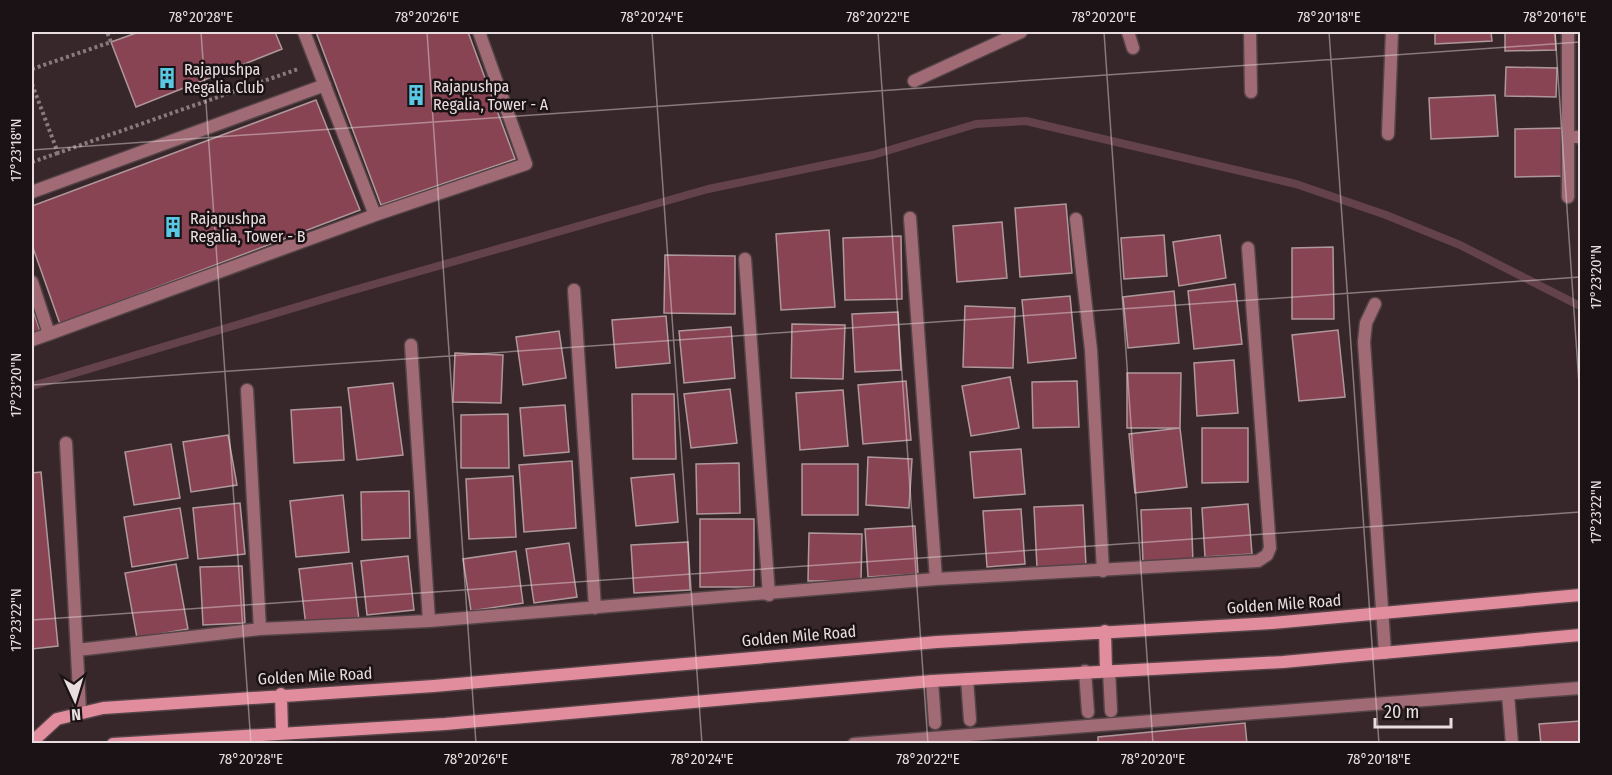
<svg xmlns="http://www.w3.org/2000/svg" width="1612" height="775" font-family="'Fira Sans Condensed',sans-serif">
<rect width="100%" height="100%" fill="#38272a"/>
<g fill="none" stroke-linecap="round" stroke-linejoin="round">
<path stroke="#63424b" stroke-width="8" d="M32,386L347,292L708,189L873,155L976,124L1026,121L1296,184L1386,215L1460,245L1580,306"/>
</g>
<path fill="#894454" stroke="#ae989c" stroke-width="1.5" d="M139,32H275L282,49L136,107L111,42Z
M316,32H468L515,159L381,205Z
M1435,32H1491L1492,41L1435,44Z
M1505,32H1555L1556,50L1505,51Z
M1506,67L1557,68L1556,97L1505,96Z
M1495,95L1498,136L1431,139L1429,98Z
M316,100L360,210L60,324L32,245V206Z
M1564,128L1565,176L1515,177V129Z
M1066,204L1072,273L1020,277L1015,208Z
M1002,222L1007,278L957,282L953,226Z
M829,230L835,307L781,310L776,234Z
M1164,235L1167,276L1124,279L1121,238Z
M1220,235L1226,278L1179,286L1173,242Z
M901,236L902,299L845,300L843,238Z
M1333,247L1334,319H1292V248Z
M665,255L735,256V314L664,313Z
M1235,284L1242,344L1194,349L1188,291Z
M1174,291L1179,343L1128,348L1123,297Z
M1070,296L1076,358L1028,363L1022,300Z
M965,306L1015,308L1013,368L963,367Z
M32,307L40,331L32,334Z
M898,312L901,370L855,372L852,314Z
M666,316L670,363L616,368L612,320Z
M792,324L845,325L843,379L791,378Z
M731,327L735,378L684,383L679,331Z
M1338,330L1345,397L1299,401L1292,335Z
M559,331L566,378L523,385L516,337Z
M455,353L503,355L501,403L453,402Z
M1234,360L1238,413L1197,416L1194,363Z
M1127,373H1181L1180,428H1127Z
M1010,377L1019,428L971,436L962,386Z
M906,381L911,440L863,444L858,385Z
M1077,381L1079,427L1033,428L1032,382Z
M393,383L403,455L357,460L348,388Z
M730,389L737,443L691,448L684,394Z
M843,390L848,446L800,450L796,393Z
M632,394H674L676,459H633Z
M565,405L569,452L524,456L520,408Z
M341,407L344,460L294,463L291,410Z
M508,414L509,468H461V415Z
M1180,428L1187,487L1135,493L1129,434Z
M1202,428H1248V482L1202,483Z
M228,435L237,485L191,492L183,442Z
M171,444L180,498L134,505L125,452Z
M1021,449L1025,494L974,498L970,452Z
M868,457L912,459L909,508L866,505Z
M572,461L576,528L524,532L519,465Z
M739,463L740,513L697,514L696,464Z
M802,464H858V515H802Z
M41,472L58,646L32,649V473Z
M674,474L678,522L636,526L631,478Z
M513,476L516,537L469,539L466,479Z
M409,491L410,538L362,540L361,492Z
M343,495L349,552L296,557L290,501Z
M240,503L245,554L198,559L193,508Z
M1248,504L1252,554L1205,557L1202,508Z
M1083,505L1086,566L1037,568L1034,507Z
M180,508L188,558L132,567L124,517Z
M1191,508L1193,562L1143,563L1141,510Z
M1021,509L1025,564L987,567L983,511Z
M700,519H754V587H700Z
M915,526L918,574L868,577L865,529Z
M809,533L862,534L861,581H808Z
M688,542L690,590L634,593L631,545Z
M569,543L577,597L534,603L526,549Z
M516,551L523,603L471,611L463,559Z
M408,556L414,610L367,615L361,561Z
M352,563L359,620L306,626L299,569Z
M176,564L188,629L137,638L125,573Z
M242,566L245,623L203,625L200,567Z
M1580,721V744H1541L1539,724Z
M1245,723L1247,744H1098V737Z"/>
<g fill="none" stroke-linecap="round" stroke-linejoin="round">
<defs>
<path id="street" d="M1128,32L1133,48
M1250,32L1251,92
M1568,32V197
M914,81L1021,32
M1388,134L1392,32
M1568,137H1580
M32,192L325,85
M375,215L526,164L479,32
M910,218L936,579
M1076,219L1091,350L1103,571
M745,259L769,595
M32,282L49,334L375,215L304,32
M574,290L595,608
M1375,304L1366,323L1364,342L1385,653
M32,340L49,334
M411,345L429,621
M247,390L260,629
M66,443L80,711
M77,650L260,629L429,621L936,579L1258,561L1267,555L1270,548L1248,248
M1109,670L1111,711
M1085,671L1088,712
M967,679L970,720
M932,681L935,723
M1508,694L1512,744
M854,744L1580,688"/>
<path id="secondary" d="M1105,631L1106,670
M281,694L282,732
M32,742L57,719L103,708L434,686L937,642L1272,623L1580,595
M113,744L445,724L932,681L1283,662L1580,635"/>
</defs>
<use href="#street" stroke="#544447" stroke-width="15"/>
<use href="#secondary" stroke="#544447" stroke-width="15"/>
<path stroke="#897a7d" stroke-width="4" stroke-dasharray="3 3" stroke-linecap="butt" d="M32,69L111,42L107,32
M32,84L58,153L298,69
M32,162L58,153"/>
<use href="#street" stroke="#a16b75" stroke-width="12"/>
<use href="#secondary" stroke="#e28d9e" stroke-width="12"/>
</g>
<path fill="none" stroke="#e9dddf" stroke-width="1.5" stroke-opacity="0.45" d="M201,32L251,744M427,32L476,744M652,32L702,744M878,32L928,744M1104,32L1153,744M1329,32L1379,744M1555,32L1580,399M32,150L1580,42M32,385L1580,277M32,620L1580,512"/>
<defs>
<symbol id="building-bare" viewBox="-9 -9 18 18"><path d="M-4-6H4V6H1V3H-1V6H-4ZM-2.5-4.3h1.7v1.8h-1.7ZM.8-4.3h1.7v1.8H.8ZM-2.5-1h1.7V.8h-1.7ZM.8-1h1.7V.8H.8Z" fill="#59c8e4" stroke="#1a1214" stroke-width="2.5" paint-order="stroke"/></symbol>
</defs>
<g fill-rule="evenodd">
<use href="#building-bare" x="152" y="63" width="30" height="30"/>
<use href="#building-bare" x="401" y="80" width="30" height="30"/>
<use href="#building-bare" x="158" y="212" width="30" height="30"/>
</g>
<g text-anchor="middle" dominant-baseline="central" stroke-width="5" stroke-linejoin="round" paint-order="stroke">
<g font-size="16" fill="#e9dddf" stroke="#1a1214" text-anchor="start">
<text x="184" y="69">Rajapushpa<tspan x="184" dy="18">Regalia Club</tspan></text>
<text x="433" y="86">Rajapushpa<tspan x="433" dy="18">Regalia, Tower - A</tspan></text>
<text x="190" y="218">Rajapushpa<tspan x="190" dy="18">Regalia, Tower - B</tspan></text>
</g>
<g font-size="16" fill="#e9dddf" stroke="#1a1214">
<text transform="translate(1284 604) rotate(-4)">Golden Mile Road</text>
<text transform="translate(799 636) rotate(-5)">Golden Mile Road</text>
<text transform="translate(315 676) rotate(-3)">Golden Mile Road</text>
</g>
</g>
<rect width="1612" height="775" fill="none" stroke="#1a1214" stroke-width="66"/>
<g transform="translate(75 700) rotate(176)" stroke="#1a1214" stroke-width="4.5" paint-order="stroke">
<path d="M0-4.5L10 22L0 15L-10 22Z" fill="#e9dddf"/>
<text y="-9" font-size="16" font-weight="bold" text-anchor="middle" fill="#e9dddf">N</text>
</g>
<path d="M1375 718v9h76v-9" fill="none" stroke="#e9dddf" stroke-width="3"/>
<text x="1384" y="718" font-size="18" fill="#e9dddf" stroke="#1a1214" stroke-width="4.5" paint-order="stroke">20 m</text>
<rect x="33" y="33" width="1546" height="709" fill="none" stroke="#e9dddf" stroke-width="2"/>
<g font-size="15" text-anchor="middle" fill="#e9dddf">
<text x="201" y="22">78°20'28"E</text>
<text x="427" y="22">78°20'26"E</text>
<text x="652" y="22">78°20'24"E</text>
<text x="878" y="22">78°20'22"E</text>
<text x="1104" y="22">78°20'20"E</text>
<text x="1329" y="22">78°20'18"E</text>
<text x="1555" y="22">78°20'16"E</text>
<text transform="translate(16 150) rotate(-90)" y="5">17°23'18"N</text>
<text transform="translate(1596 277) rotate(-90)" y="5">17°23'20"N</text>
<text transform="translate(16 385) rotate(-90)" y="5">17°23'20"N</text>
<text transform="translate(1596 512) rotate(-90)" y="5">17°23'22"N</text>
<text transform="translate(16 620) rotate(-90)" y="5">17°23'22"N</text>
<text x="251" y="764">78°20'28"E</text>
<text x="476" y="764">78°20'26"E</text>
<text x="702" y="764">78°20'24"E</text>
<text x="928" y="764">78°20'22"E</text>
<text x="1153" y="764">78°20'20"E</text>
<text x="1379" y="764">78°20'18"E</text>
</g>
</svg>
